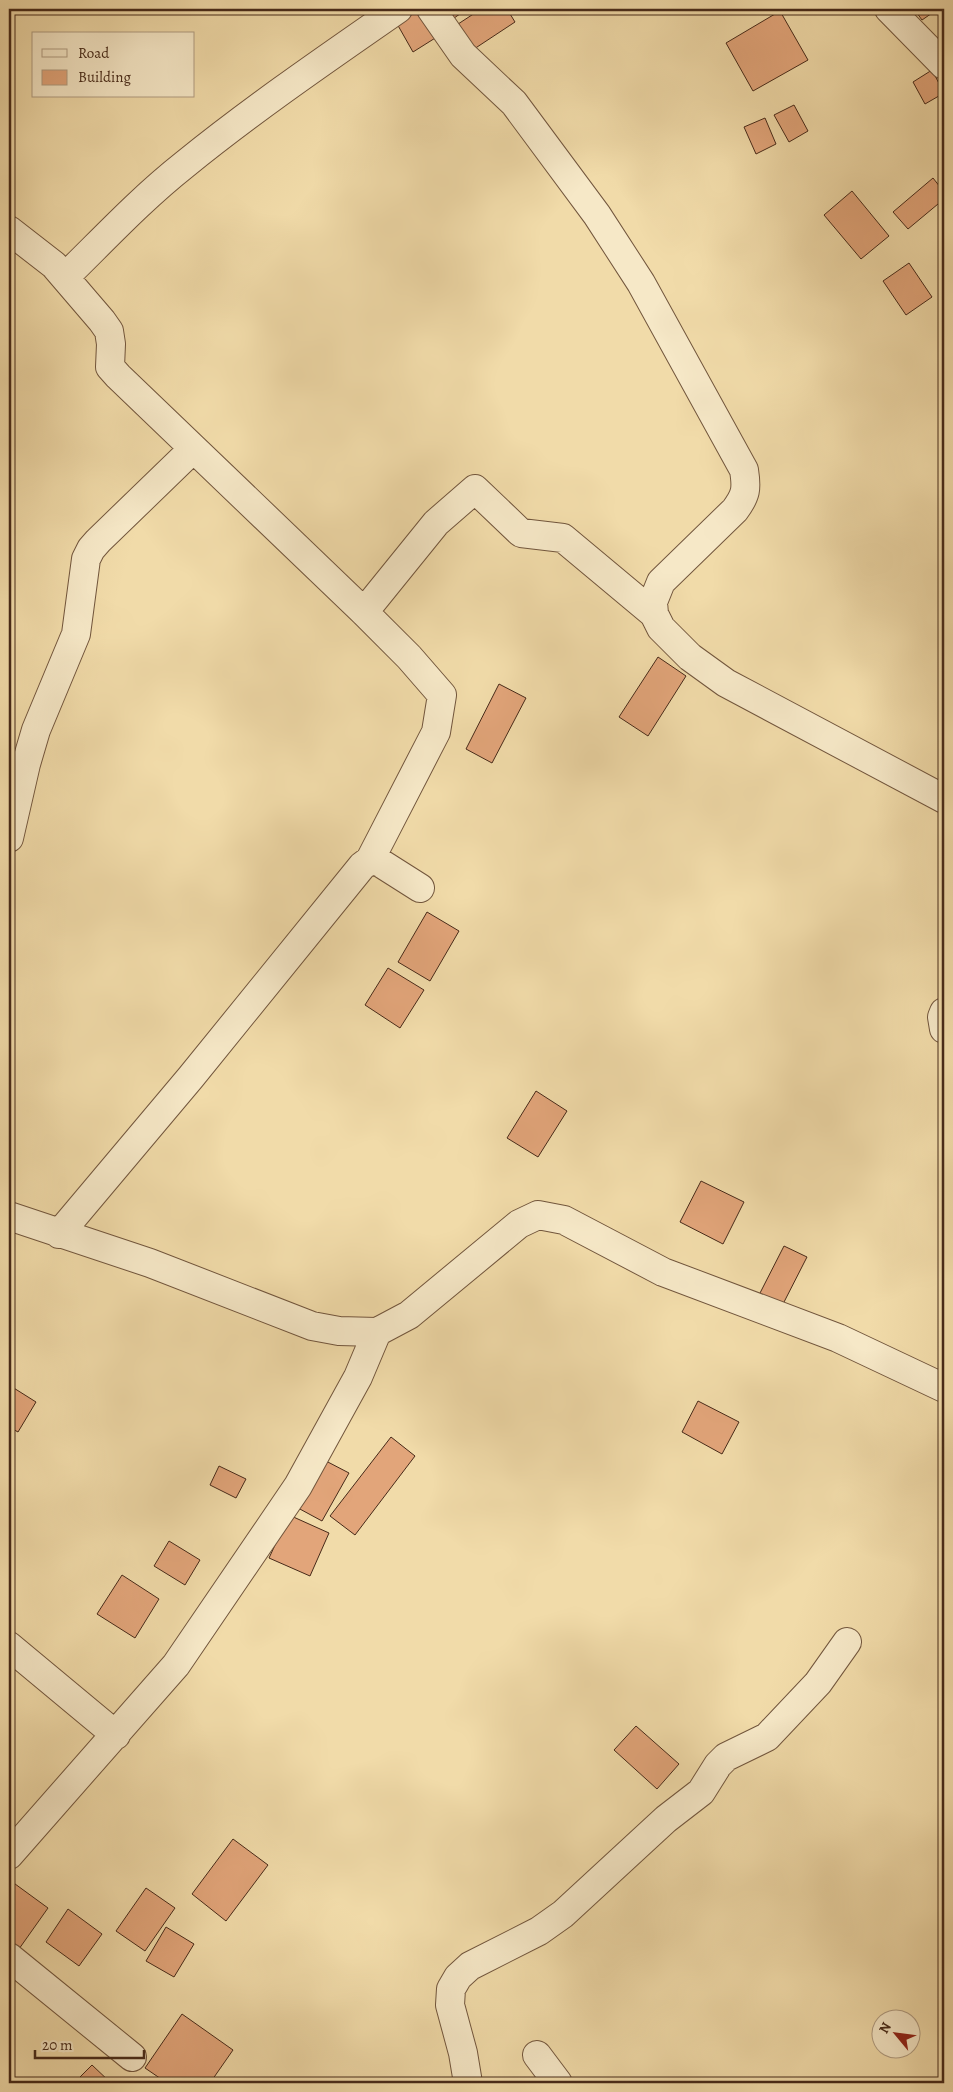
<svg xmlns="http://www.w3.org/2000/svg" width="953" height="2092" font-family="Alegreya,serif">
<rect width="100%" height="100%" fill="#f1dba9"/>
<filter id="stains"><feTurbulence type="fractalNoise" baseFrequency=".004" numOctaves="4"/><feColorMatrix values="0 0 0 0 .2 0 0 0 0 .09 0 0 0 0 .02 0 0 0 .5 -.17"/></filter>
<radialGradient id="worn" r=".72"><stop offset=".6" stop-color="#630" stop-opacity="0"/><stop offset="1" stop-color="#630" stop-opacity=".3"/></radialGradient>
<path fill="#e2a57a" stroke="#472a19" d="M419,9L440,35L413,52L396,22Z
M438,9H467L447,23Z
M481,9H507L515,22L468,53L452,28Z
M914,9H938L922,20Z
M780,11L808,60L753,91L726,43Z
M932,70L944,93L925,104L913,82Z
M794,105L808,131L789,142L774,115Z
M765,118L776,144L756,154L744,127Z
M933,178L944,192V199L908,229L893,212Z
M852,191L889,236L861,259L824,215Z
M909,263L932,297L906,315L883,281Z
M658,657L686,676L648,736L619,717Z
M499,684L526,698L492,763L466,749Z
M427,912L459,931L430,981L398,962Z
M388,968L424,990L400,1028L365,1005Z
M536,1091L567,1111L538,1157L507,1138Z
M701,1181L744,1202L723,1244L680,1222Z
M784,1246L807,1257L782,1306L759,1295Z
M9,1385L36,1402L18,1432L9,1427Z
M698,1401L739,1422L722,1454L682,1432Z
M391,1437L415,1456L355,1535L330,1516Z
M324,1460L349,1473L322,1521L298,1508Z
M219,1466L246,1479L236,1498L210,1485Z
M289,1515L329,1533L310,1576L269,1558Z
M169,1541L200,1560L185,1585L154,1566Z
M122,1575L159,1599L135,1638L97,1614Z
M636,1726L679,1764L657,1789L614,1750Z
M233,1839L268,1865L226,1921L192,1894Z
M11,1881L48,1908L14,1956L9,1952V1885Z
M146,1888L175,1908L145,1951L116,1931Z
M68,1909L102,1934L79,1966L46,1942Z
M166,1927L194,1944L174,1977L146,1961Z
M182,2014L233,2050L210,2083H167L145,2068Z
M92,2065L111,2083H74Z"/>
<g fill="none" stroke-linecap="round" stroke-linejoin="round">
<defs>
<path id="street" d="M431,9L463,55L514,103L597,215L641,283L744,470C747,489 746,495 735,510L661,582L653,602L654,614L661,628L690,657L726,683L944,799
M889,9L944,65
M9,230L54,265L102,321L109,331L111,344L110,367L118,376L364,612L409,657L442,695L436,732L370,860
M65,277C104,239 141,199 184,165C253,109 326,59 398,9
M364,612L436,523L475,489L521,533L563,538L654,614
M9,838L26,764L36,730L76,634L86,559L91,549L98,541L193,449
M944,1012L942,1017L944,1029
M9,1216L150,1263L312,1326L339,1331L377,1332L409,1315L519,1224L538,1215L564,1220L663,1272L838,1338L944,1388
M59,1234L191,1077L362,866L370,860L379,862L420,888
M9,1646L116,1735
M9,1855L176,1665L298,1486L358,1377L377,1332
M9,1957L132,2057
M537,2055L558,2083
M468,2083L463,2053L450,2005L451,1989L458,1977L470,1966L539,1931L563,1914L666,1819L701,1792L718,1765L726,1757L767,1737L818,1683L847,1642"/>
</defs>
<use href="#street" stroke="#72563d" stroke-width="30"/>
<use href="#street" stroke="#f6e8c7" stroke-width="28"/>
</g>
<rect width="953" height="2092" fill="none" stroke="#f1dba9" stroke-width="30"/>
<rect x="10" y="10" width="933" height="2072" fill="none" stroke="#472a19" stroke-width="2.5"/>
<rect x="15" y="15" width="923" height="2062" fill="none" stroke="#472a19"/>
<rect x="32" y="32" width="162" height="65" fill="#f6e8c7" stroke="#b09c81"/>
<rect x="42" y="49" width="25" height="8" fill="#f6e8c7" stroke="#b09c81"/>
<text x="78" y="58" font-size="15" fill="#472a19">Road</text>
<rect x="42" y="70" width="25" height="15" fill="#e2a57a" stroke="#b09c81"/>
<text x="78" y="82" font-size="15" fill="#472a19">Building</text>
<g transform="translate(896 2034) rotate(299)"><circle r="24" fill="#f6e8c7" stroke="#b09c81"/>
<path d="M0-4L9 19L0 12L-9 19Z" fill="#8f2418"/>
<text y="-8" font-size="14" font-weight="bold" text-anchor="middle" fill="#472a19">N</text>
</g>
<path d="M35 2050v8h109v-8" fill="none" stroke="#472a19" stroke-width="2.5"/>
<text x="42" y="2050" font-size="15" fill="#472a19" stroke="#f6e8c7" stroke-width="4" paint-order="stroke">20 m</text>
<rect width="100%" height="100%" filter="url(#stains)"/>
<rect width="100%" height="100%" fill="url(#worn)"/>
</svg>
